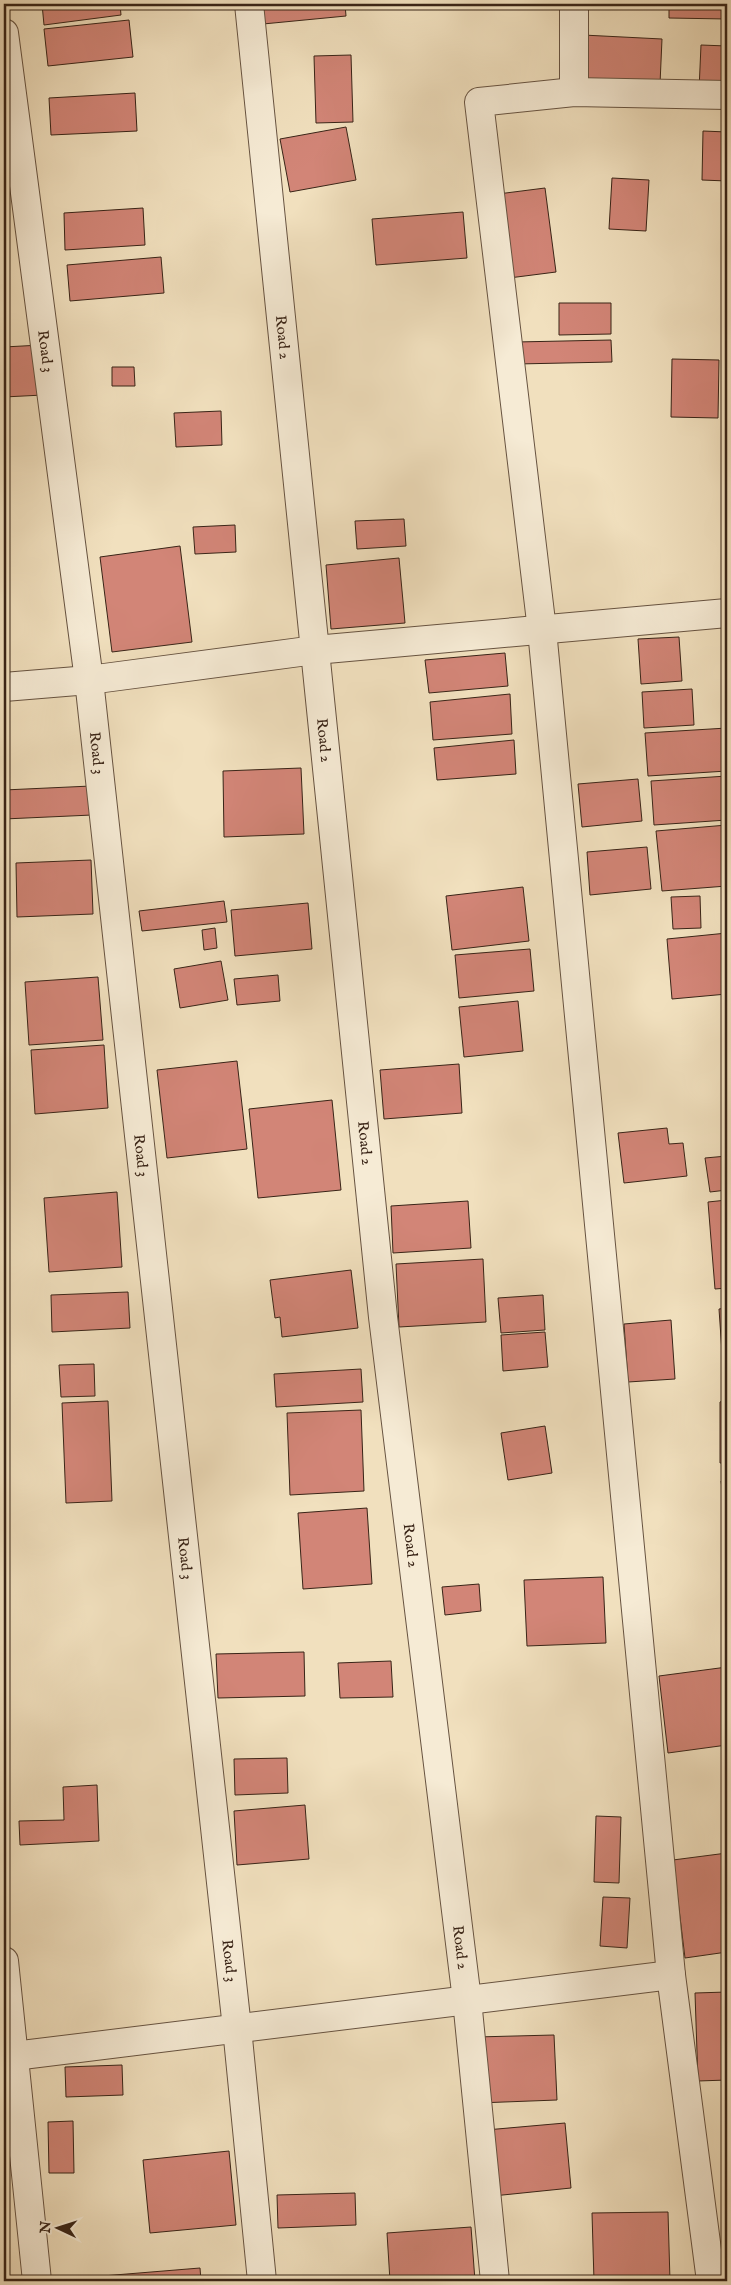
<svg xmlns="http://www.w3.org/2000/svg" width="731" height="2285" font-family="'IM FELL English',serif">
<rect width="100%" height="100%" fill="#f1e0be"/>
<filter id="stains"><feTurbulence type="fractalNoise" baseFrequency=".004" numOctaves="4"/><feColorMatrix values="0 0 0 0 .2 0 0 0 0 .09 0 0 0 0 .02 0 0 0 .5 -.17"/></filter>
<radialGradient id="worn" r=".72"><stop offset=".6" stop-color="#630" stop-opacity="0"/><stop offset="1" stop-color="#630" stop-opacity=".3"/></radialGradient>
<path fill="#d28577" stroke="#392417" d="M42,4H120L121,15L44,25Z
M261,4H345L346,16L263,24Z
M669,4H727V19L669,18Z
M129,20L133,57L48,66L44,29Z
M583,35L662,39L660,84L581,80Z
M701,45L727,46V91L699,90Z
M351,55L353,122L316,123L314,56Z
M135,93L137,131L51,135L49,98Z
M346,127L356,180L290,192L280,139Z
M703,131L727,132V181L702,180Z
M612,178L649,180L646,231L609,229Z
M545,188L556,272L509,278L498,194Z
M143,208L145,245L65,250L64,213Z
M463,212L467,258L376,265L372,219Z
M161,257L164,293L70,301L67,265Z
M559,303H611V334L559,335Z
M611,340L612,362L517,364L516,342Z
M41,345L43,395L4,397V347Z
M672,359L719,360L718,418L671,417Z
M112,367H134L135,386H112Z
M221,411L222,445L176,447L174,413Z
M404,519L406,546L357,549L355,521Z
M235,525L236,552L195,554L193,527Z
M180,546L192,642L112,652L100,557Z
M399,558L405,623L331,629L326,565Z
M679,637L682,681L641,684L638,639Z
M505,653L508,686L429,693L425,660Z
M692,689L694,725L644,728L642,692Z
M510,694L512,734L433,740L430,702Z
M727,728V771L648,776L645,733Z
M514,740L516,774L437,780L434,748Z
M301,768L304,834L224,837L223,771Z
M727,776V820L654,825L651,781Z
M638,779L642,821L582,827L578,784Z
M91,786L92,815L4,819V790Z
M727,825V886L662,891L656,831Z
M4,838H5L7,872H4Z
M647,847L651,889L590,895L587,852Z
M91,860L93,914L17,917L16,863Z
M523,887L529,941L452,950L446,896Z
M700,896L701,928L673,929L671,897Z
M224,901L227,922L142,931L139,911Z
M308,903L312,949L235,956L231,910Z
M215,928L217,948L204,950L202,930Z
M727,933V994L672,999L667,939Z
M530,949L534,991L459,998L455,955Z
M4,950H6L7,983H4Z
M221,961L228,1000L180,1008L174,969Z
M278,975L280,1001L237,1005L234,979Z
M98,977L103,1040L29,1045L25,982Z
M518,1001L523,1051L464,1057L459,1007Z
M104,1045L108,1108L35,1114L31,1050Z
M237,1061L247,1149L167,1158L157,1070Z
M459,1064L462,1113L384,1119L380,1070Z
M332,1100L341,1190L258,1198L249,1109Z
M667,1128L669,1144L683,1143L687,1176L624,1183L618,1133Z
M727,1156V1190L710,1192L705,1158Z
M117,1192L122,1267L49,1272L44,1198Z
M727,1200V1288L715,1289L708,1202Z
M468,1201L471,1248L393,1253L391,1206Z
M483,1259L486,1322L399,1327L396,1264Z
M351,1270L358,1328L282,1337L280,1317L275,1318L270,1280Z
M128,1292L130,1328L52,1332L51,1295Z
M543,1295L545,1330L501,1333L498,1298Z
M727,1308V1367H723L719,1309Z
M671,1320L675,1379L628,1382L624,1324Z
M545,1332L548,1367L503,1371L501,1335Z
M94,1364L95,1396L61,1397L59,1365Z
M361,1369L363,1402L276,1407L274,1374Z
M727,1399V1463H720V1402Z
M108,1401L112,1501L66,1503L62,1403Z
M361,1410L364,1491L290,1495L287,1413Z
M545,1426L552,1473L508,1480L501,1433Z
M721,1481H727V1511H725Z
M367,1508L372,1584L303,1589L298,1513Z
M603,1577L606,1643L527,1646L524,1580Z
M479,1584L481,1611L445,1615L442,1587Z
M304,1652L305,1696L218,1698L216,1654Z
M391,1661L393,1697L340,1698L338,1663Z
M727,1667V1745L668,1753L659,1676Z
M287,1758L288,1793L235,1795L234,1759Z
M97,1785L99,1841L20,1845L19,1821L64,1820L63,1787Z
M305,1805L309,1859L237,1865L234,1811Z
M596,1816L621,1817L619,1883L594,1882Z
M727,1853V1952L685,1958L673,1860Z
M603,1897L630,1898L627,1948L600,1946Z
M727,1992V2080L698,2081L695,1993Z
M554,2035L557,2100L478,2103L476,2037Z
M122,2065L123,2095L66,2097L65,2067Z
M73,2121L74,2173H49L48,2122Z
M565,2123L571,2188L493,2196L486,2130Z
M4,2124L7,2157H4Z
M229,2151L236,2225L150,2233L143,2160Z
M355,2193L356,2225L278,2228L277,2195Z
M668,2212L670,2281H594L592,2213Z
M471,2227L475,2281H390L387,2233Z
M200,2268L201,2281H78V2278Z
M25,2279V2281H4V2280Z"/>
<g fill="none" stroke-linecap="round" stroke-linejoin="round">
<defs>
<g id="street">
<path id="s1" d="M249,4L383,1317L467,2000L495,2281"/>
<path d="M574,4V92"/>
<path id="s2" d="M4,33L89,680L237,2028L262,2281"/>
<path d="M4,687L89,680L315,650L727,613"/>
<path d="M4,1961L37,2281"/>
<path d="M14,2056L671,1975"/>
<path d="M711,2281L671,1975L542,630L479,102L574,92L727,95"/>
</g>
</defs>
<use href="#street" stroke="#675341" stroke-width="30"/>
<use href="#street" stroke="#f6ebd5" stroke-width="28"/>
</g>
<g text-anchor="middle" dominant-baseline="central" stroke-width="4" stroke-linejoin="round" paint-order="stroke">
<g font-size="15" fill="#392417" stroke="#f6ebd5">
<text stroke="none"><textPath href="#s1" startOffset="335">Road 2</textPath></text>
<text stroke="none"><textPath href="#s2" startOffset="321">Road 3</textPath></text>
<text stroke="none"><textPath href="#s1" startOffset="740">Road 2</textPath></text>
<text stroke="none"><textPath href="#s2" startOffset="726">Road 3</textPath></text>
<text stroke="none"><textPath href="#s1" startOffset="1145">Road 2</textPath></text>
<text stroke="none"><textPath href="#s2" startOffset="1131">Road 3</textPath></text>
<text stroke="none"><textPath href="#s1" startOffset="1550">Road 2</textPath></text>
<text stroke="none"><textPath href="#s2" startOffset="1536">Road 3</textPath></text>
<text stroke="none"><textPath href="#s1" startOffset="1955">Road 2</textPath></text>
<text stroke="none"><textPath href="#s2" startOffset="1941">Road 3</textPath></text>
</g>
</g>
<rect width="731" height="2285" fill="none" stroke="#f1e0be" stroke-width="20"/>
<rect x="5" y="5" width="721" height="2275" fill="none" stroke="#392417" stroke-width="2.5"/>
<rect x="10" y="10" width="711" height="2265" fill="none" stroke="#392417"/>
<g transform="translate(58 2228) rotate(274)" stroke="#f6ebd5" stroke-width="4" paint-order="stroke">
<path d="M0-4L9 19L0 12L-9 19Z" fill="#392417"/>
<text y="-8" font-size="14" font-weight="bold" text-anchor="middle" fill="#392417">N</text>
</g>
<rect width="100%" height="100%" filter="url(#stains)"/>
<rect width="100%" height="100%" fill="url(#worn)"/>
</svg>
